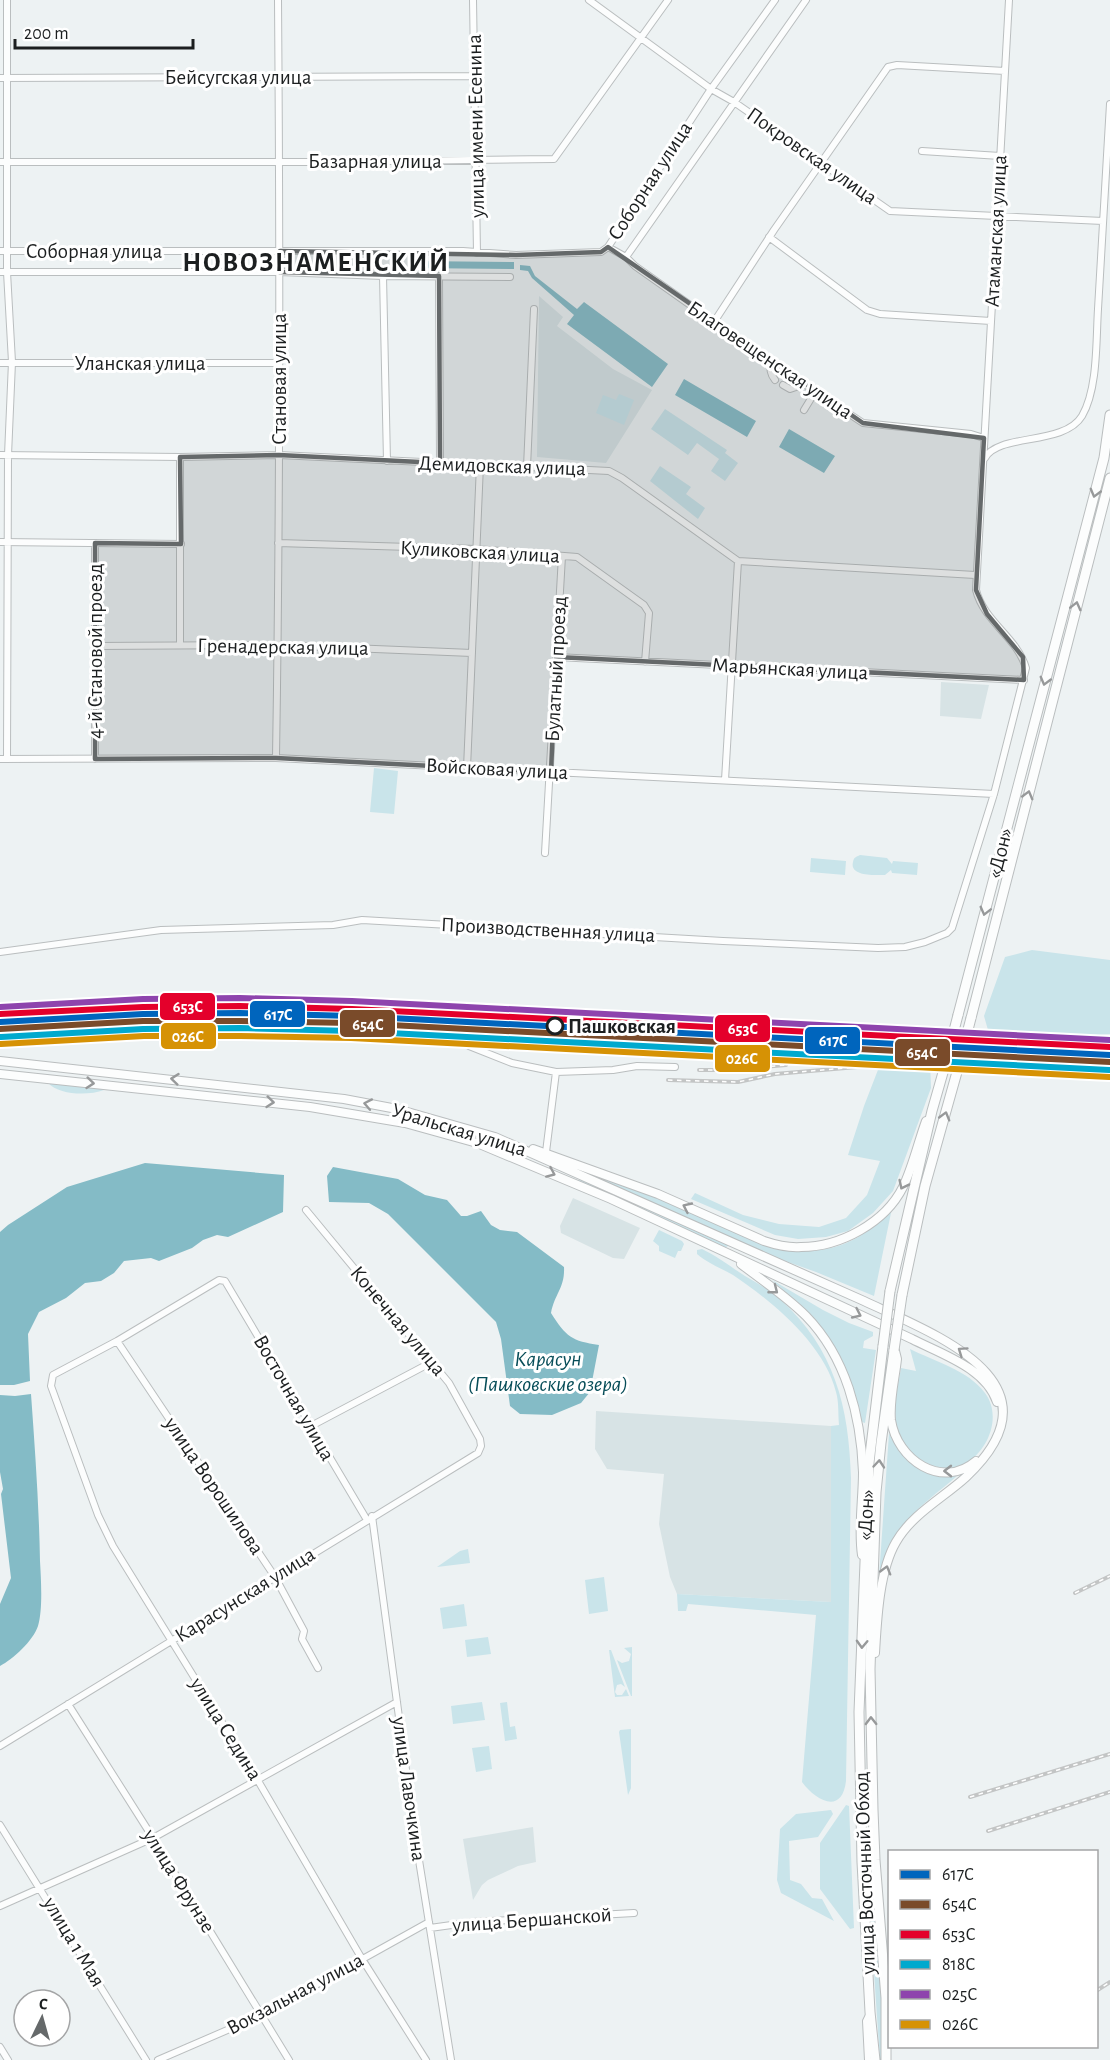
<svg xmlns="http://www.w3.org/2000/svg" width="1110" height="2060" font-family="'Alegreya Sans',sans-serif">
<rect width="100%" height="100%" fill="#edf2f3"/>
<path fill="#d7e3e5" d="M539,296L563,317L557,326L613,369L652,390L606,463L537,457Z
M941,682L989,685L981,719L940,716Z
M573,1198L640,1228L624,1259L613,1258L561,1233L560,1226Z
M596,1411L831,1426V1602L677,1594L670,1577L659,1524L664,1474L607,1469L595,1449Z
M533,1827L536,1862L518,1866L488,1880L482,1885L473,1900L463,1839Z"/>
<path fill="#c9e4ea" d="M619,394L634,400L624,425L596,413L603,395L616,400Z
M665,409L727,450L725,453L738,463L725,481L711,471L719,459L697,443L688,455L651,429Z
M660,466L691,487L686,494L705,508L698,519L650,481Z
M374,768L398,771L394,814L370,812Z
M860,855L887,858L892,864L893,861L918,863L917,875L892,873L891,870L885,875C877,875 849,877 853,862C854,857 856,857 860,855Z
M811,858L846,861L845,875L810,872Z
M1032,950L1110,960V1034L1060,1038L988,1030L984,1016L1005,957Z
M881,1062H930L931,1088L893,1191L873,1213L848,1231L826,1237L798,1239L775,1235L691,1199L695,1193L743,1215L779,1224L819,1227L846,1218L867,1195L880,1161L848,1155L864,1106Z
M48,1083L104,1089V1090C88,1096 59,1095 48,1083Z
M590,1172L788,1250C832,1255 863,1241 892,1208L874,1296L816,1272L749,1248L599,1180Z
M580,1178L730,1245L724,1248L578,1182Z
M659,1230L682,1241L684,1244L681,1251H678L675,1258L659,1251V1246L653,1241Z
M702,1249C717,1256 731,1267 745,1276C757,1283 770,1290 780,1299C835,1349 849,1407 851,1478L846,1781C842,1815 816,1801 802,1782L816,1615L688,1604L686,1611H678L677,1594L831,1602V1426L839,1425C838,1414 839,1402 836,1392C824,1344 773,1302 733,1275C721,1268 707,1263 697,1254V1250Z
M772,1280L823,1310L849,1323L873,1332V1336L864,1341L863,1348L876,1350L865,1423L862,1422C852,1381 836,1342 807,1311C796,1299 783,1291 772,1280Z
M910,1349C934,1361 968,1370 985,1393C1002,1416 989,1450 965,1464C937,1479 900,1452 896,1423C893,1405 898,1386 901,1368L916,1371Z
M889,1433C902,1460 927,1481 957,1476C939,1492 915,1508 901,1529C891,1544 885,1560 879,1577Z
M468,1549L470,1563L437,1567L460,1551Z
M604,1577L608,1611L589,1614L585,1580Z
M464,1604L467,1626L443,1629L440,1608Z
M488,1637L491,1654L467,1657L465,1640Z
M632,1647V1696H631L617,1660L622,1663L629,1661L631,1654L624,1648Z
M609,1650H611L625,1687L621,1684L617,1685L615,1692L617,1695H622L626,1689L629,1696L615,1697Z
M482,1702L485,1720L453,1724L451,1706Z
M507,1702L510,1727L515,1726L517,1739L505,1741L500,1703Z
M631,1729V1788L628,1795L619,1732L620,1730Z
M489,1746L492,1769L476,1772L472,1748Z
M846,1805L849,1806L854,1928L850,1929L820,1889V1843Z
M831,1810L833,1814L818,1837L789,1841L790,1880L801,1884L812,1898L822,1899L834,1921L781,1893L777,1880L780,1829L796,1814Z
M873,1914L876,1916L883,2004L882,2060H880L870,1915Z"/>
<path fill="#84bbc6" d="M413,261L514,262V269L413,268Z
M520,265L530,266L535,276L577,309L584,302L668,364L652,387L567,324L574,315L532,278L528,271L520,270Z
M684,379L756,421L747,437L675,395Z
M789,429L835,456L824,473L779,447Z
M145,1163L284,1175L283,1212L228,1237L217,1235L203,1240L192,1248L159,1261L151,1258L124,1261L114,1273L101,1281L85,1283L66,1298L39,1312L28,1334L30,1381L14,1385H0V1232L8,1225L67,1187Z
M333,1167L398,1179L425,1195L447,1200L461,1216H467L481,1211L491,1225L500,1230L517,1232L564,1267C565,1288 555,1293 551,1313C566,1337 572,1341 599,1345L590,1392L581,1403L552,1415L520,1414L510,1406L501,1339L496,1322L388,1214L369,1203L329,1202L327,1176Z
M31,1394C35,1450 39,1505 40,1561C41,1579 43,1609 38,1626C33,1641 13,1659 0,1666V1604L11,1578L1,1494L3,1489L0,1472V1395L15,1396Z"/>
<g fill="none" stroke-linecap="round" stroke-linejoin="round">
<defs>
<path id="minor" d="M473,0L477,253
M589,0L711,89L734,102L890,211L1103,221
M0,78L475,76
M922,151L1000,156
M0,162H318L554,159L668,0
M769,237L867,310L880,314L991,321
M608,247L626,257L635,266L771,362L863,423L971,434L984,438
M0,251H463L516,255L601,252L608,247L711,89L775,0
M626,257L806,0
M0,272H279L383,276L510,277
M383,276L387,461
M439,276L440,463
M714,322L774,230L888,67L897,65L1005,71
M771,362C770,369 770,374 775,380
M0,363H279
M783,385L790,389L805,384
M804,410L815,392
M0,455L180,457L279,455L609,471L622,478L738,561L975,575
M985,458C998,433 1064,446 1082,416C1098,389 1096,340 1098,309C1102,240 1106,172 1110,104
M527,467L534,309
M0,542L181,544
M95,543V759
M278,543L476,549L577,557L644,605L649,613L645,662
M180,645V457
M95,646L278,645L472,653
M556,657L1024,680
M276,758C280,506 280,253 278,0
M0,759L276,758L994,794
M7,759L8,455L12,362L7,272V0
M467,768L480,465
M725,780L738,561
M545,853L562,556
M0,952L161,930L333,925L362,920L723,941L878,948L905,947L925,942L947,933L952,928L994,794L1026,668C1017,637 984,622 976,590L1009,0
M469,1046L512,1063L556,1072
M546,1152L556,1072L613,1070L637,1066L675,1067
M117,1341L275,1577L304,1631L302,1639L318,1668
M311,1426L432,1362
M372,1516L414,1829L451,2060
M367,1520L225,1281L219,1280L117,1341L53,1375L51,1386L98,1515L113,1546L257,1779L362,1959L426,2060
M68,1704L153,1838L289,2060
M0,1746L478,1453L481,1446L480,1439L449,1383L306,1210
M0,1825L146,2060
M0,1906L153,1838L397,1702
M430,1928L473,1922L634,1913
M0,2047L8,2060
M158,2060L262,2015L429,1922
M868,2060L866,2021L869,2015"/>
<path id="major" d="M0,1061L344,1099L397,1109L495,1137L864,1301C939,1336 1066,1383 966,1477C943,1498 912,1514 896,1542C879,1571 877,1620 875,1653
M0,1074L310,1107L405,1123L477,1143L611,1199L912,1339C941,1354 986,1368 997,1402
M533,1149L658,1194L764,1241C776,1245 788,1248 801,1247C840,1247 885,1223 903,1187C913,1166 918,1143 926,1121
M741,1264C763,1281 786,1296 806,1316C846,1357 861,1416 863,1472C863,1500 858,1528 862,1555
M895,1351L897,1359C895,1378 889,1401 891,1420C897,1460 942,1490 976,1461"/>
<path id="highway" d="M958,1015L1104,458L1110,415
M971,1018L1110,478
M890,1291L932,1111L944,1069
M902,1295L925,1186L957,1072
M875,2060L870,2012L862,1862L859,1712L869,1463L883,1346
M886,2060V1998L875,1860L873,1810L870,1669L876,1492L881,1443L894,1350"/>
</defs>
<use href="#minor" stroke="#babebf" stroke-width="8"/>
<use href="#major" stroke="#babebf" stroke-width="10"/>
<use href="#highway" stroke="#babebf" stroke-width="11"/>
<use href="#minor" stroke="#fcfdfd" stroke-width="6"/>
<use href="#major" stroke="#fcfdfd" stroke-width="8"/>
<use href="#highway" stroke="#fcfdfd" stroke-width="9"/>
<defs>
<path id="rail" d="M837,1047L1110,1059
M819,1064L869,1053
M699,1070H728L786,1065
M668,1080L738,1082L775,1074L869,1066
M1075,1593L1110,1576
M970,1797L1110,1754
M988,1831L1110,1792
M1096,1991L1110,1982"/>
</defs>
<use href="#rail" stroke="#c3c5c5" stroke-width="4"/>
<use href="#rail" stroke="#fff" stroke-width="1.5" stroke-dasharray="4.5" stroke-linecap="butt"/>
<defs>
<path id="highway-bridge" d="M944,1069L958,1015
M957,1072L971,1018
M883,1346L890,1291
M894,1350L902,1295"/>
</defs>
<use href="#highway-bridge" stroke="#babebf" stroke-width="11" stroke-linecap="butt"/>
<use href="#highway-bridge" stroke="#fcfdfd" stroke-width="9"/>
<defs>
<path id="rail-1" d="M0,1022L143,1014L240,1013L352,1016L1110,1055"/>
<path id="rail-2" d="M0,1029L143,1021H240L352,1023L1110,1062"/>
<path id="rail-3" d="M0,1014L143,1007L240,1006L352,1009L1110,1047"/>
<path id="rail-4" d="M1,1037L143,1029L240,1028L351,1031L1109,1070"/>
<path id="rail-5" d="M0,1007L143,999L240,998L352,1001L1110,1040"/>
<path id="rail-6" d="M1,1044L144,1036H240L351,1038L1109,1077"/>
</defs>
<use href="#rail-1" stroke="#fff" stroke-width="10"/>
<use href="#rail-2" stroke="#fff" stroke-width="10"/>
<use href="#rail-3" stroke="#fff" stroke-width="10"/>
<use href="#rail-4" stroke="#fff" stroke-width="10"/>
<use href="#rail-5" stroke="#fff" stroke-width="10"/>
<use href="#rail-6" stroke="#fff" stroke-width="10"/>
<use href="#rail-1" stroke="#0065bd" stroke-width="6"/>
<use href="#rail-2" stroke="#7a4b2a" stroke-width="6"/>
<use href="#rail-3" stroke="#e4002b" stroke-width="6"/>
<use href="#rail-4" stroke="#00a9ce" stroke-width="6"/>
<use href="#rail-5" stroke="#8e44ad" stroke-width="6"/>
<use href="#rail-6" stroke="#d69205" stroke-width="6"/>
</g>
<defs><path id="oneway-chevron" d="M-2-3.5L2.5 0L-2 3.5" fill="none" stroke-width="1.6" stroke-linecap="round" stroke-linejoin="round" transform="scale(1.5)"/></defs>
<g stroke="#97999a">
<use href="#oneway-chevron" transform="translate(1095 493) rotate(105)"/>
<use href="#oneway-chevron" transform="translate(1076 606) rotate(-76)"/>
<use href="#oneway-chevron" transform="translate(1045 681) rotate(105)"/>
<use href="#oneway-chevron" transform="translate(1028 795) rotate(-75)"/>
<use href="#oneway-chevron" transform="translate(985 911) rotate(104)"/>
<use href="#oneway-chevron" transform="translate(175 1079) rotate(-174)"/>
<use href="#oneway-chevron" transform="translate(90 1083) rotate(6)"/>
<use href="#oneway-chevron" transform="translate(270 1102) rotate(6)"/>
<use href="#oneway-chevron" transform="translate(368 1104) rotate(-169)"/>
<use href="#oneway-chevron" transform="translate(945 1116) rotate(-74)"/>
<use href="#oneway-chevron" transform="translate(551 1173) rotate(24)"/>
<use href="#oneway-chevron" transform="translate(903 1185) rotate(116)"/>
<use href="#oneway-chevron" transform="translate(687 1207) rotate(-155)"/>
<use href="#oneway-chevron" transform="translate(774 1290) rotate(38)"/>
<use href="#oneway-chevron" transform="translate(857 1314) rotate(25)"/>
<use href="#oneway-chevron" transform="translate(962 1351) rotate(-145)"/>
<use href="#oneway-chevron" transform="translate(879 1464) rotate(-85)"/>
<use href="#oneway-chevron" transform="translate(948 1471) rotate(180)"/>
<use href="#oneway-chevron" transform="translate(886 1570) rotate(-74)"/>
<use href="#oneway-chevron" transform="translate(862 1644) rotate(92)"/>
<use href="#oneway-chevron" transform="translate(871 1721) rotate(-91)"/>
</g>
<path fill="#65696a" fill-opacity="0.2" stroke="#65696a" stroke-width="4.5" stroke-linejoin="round" d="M608,247L863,423L984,438L976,590L987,614L1023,657L1024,680L556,657L551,772L276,758L95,759V543L181,544L180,457L279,455L440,463L439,276L279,272L280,251L516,255L601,252Z"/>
<circle fill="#fff" stroke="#1c1f20" stroke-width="3" cx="555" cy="1026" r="8"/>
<g text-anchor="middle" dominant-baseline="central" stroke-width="6" stroke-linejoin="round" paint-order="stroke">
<g font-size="21" fill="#1c1f20" stroke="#fff">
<text x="238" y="77">Бейсугская улица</text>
<text transform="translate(476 126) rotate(-91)">улица имени Есенина</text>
<text transform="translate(812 156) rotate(35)">Покровская улица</text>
<text x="375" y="161">Базарная улица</text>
<text transform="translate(650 181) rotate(-57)">Соборная улица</text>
<text transform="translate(996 231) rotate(-87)">Атаманская улица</text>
<text x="94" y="251">Соборная улица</text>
<text transform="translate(770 360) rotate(34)">Благовещенская улица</text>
<text x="140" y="363">Уланская улица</text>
<text transform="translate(279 379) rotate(-90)">Становая улица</text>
<text transform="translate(502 466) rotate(2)">Демидовская улица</text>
<text transform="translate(480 552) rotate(3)">Куликовская улица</text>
<text transform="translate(283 647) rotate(1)">Гренадерская улица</text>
<text transform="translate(95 651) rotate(-90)">4-й Становой проезд</text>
<text transform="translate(556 669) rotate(-87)">Булатный проезд</text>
<text transform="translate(790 669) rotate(3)">Марьянская улица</text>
<text transform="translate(497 769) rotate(3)">Войсковая улица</text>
<text transform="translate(1000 853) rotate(-76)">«Дон»</text>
<text transform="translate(548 930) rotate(3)">Производственная улица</text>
<text transform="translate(459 1130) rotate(17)">Уральская улица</text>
<text transform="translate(398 1321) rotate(50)">Конечная улица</text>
<text transform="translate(294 1398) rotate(60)">Восточная улица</text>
<text transform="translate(214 1486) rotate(56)">улица Ворошилова</text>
<text transform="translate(866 1515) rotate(-87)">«Дон»</text>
<text transform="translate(245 1595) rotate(-32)">Карасунская улица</text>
<text transform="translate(226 1729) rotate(58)">улица Седина</text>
<text transform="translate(409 1789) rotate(82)">улица Лавочкина</text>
<text transform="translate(865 1873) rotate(-92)">улица Восточный Обход</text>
<text transform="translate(179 1881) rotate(58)">улица Фрунзе</text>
<text transform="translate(532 1920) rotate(-4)">улица Бершанской</text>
<text transform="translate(74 1942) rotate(59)">улица 1 Мая</text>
<text transform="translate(295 1994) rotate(-28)">Вокзальная улица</text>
</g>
<g font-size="21" font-weight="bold" fill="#1c1f20" stroke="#fff" text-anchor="start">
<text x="568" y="1026">Пашковская</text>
</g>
<g font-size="22" font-style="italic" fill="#074d58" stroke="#fff">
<text x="548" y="1359">Карасун<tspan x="548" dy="25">(Пашковские озера)</tspan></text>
</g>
<g font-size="27" font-weight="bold" letter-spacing="1.5" fill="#1c1f20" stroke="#fff">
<text x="316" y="262">НОВОЗНАМЕНСКИЙ</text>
</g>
</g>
<g stroke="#fff" stroke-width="2">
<rect x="159" y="992" width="57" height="29" rx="6" fill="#e4002b"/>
<rect x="249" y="1000" width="57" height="28" rx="6" fill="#0065bd"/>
<rect x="339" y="1009" width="57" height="29" rx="6" fill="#7a4b2a"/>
<rect x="714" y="1014" width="57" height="29" rx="6" fill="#e4002b"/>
<rect x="160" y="1022" width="57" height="28" rx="6" fill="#d69205"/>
<rect x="804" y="1026" width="57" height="29" rx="6" fill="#0065bd"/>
<rect x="894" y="1038" width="57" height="29" rx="6" fill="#7a4b2a"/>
<rect x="714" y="1044" width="57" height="29" rx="6" fill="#d69205"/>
</g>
<g font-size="16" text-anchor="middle" font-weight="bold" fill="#fff">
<text x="188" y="1012">653С</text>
<text x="278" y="1020">617C</text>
<text x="368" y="1030">654С</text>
<text x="743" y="1034">653С</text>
<text x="188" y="1042">026С</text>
<text x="833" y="1046">617C</text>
<text x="922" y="1058">654С</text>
<text x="742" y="1064">026С</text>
</g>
<rect x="888" y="1850" width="210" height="198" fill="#ffffff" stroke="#a4a5a6" stroke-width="1.5"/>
<rect x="900" y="1870" width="30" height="9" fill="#0065bd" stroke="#a4a5a6" stroke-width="1.5"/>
<text x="942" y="1880" font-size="18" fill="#1c1f20">617C</text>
<rect x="900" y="1900" width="30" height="9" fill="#7a4b2a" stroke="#a4a5a6" stroke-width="1.5"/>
<text x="942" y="1910" font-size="18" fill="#1c1f20">654С</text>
<rect x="900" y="1930" width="30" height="9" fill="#e4002b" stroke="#a4a5a6" stroke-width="1.5"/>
<text x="942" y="1940" font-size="18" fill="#1c1f20">653С</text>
<rect x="900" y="1960" width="30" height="9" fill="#00a9ce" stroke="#a4a5a6" stroke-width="1.5"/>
<text x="942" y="1970" font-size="18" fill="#1c1f20">818С</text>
<rect x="900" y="1990" width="30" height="9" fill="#8e44ad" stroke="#a4a5a6" stroke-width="1.5"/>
<text x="942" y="2000" font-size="18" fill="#1c1f20">025С</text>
<rect x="900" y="2020" width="30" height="9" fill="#d69205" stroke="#a4a5a6" stroke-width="1.5"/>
<text x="942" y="2030" font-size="18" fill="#1c1f20">026С</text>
<g transform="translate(42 2018) rotate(5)"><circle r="28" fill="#ffffff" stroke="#a4a5a6" stroke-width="1.5"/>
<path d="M0-4.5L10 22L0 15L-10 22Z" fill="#65696a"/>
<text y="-9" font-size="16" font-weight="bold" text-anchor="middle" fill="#1c1f20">С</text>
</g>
<path d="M15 39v9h178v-9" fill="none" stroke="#1c1f20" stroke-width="3"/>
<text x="24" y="39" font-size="18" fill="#1c1f20" stroke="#ffffff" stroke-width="4.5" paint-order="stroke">200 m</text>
</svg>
